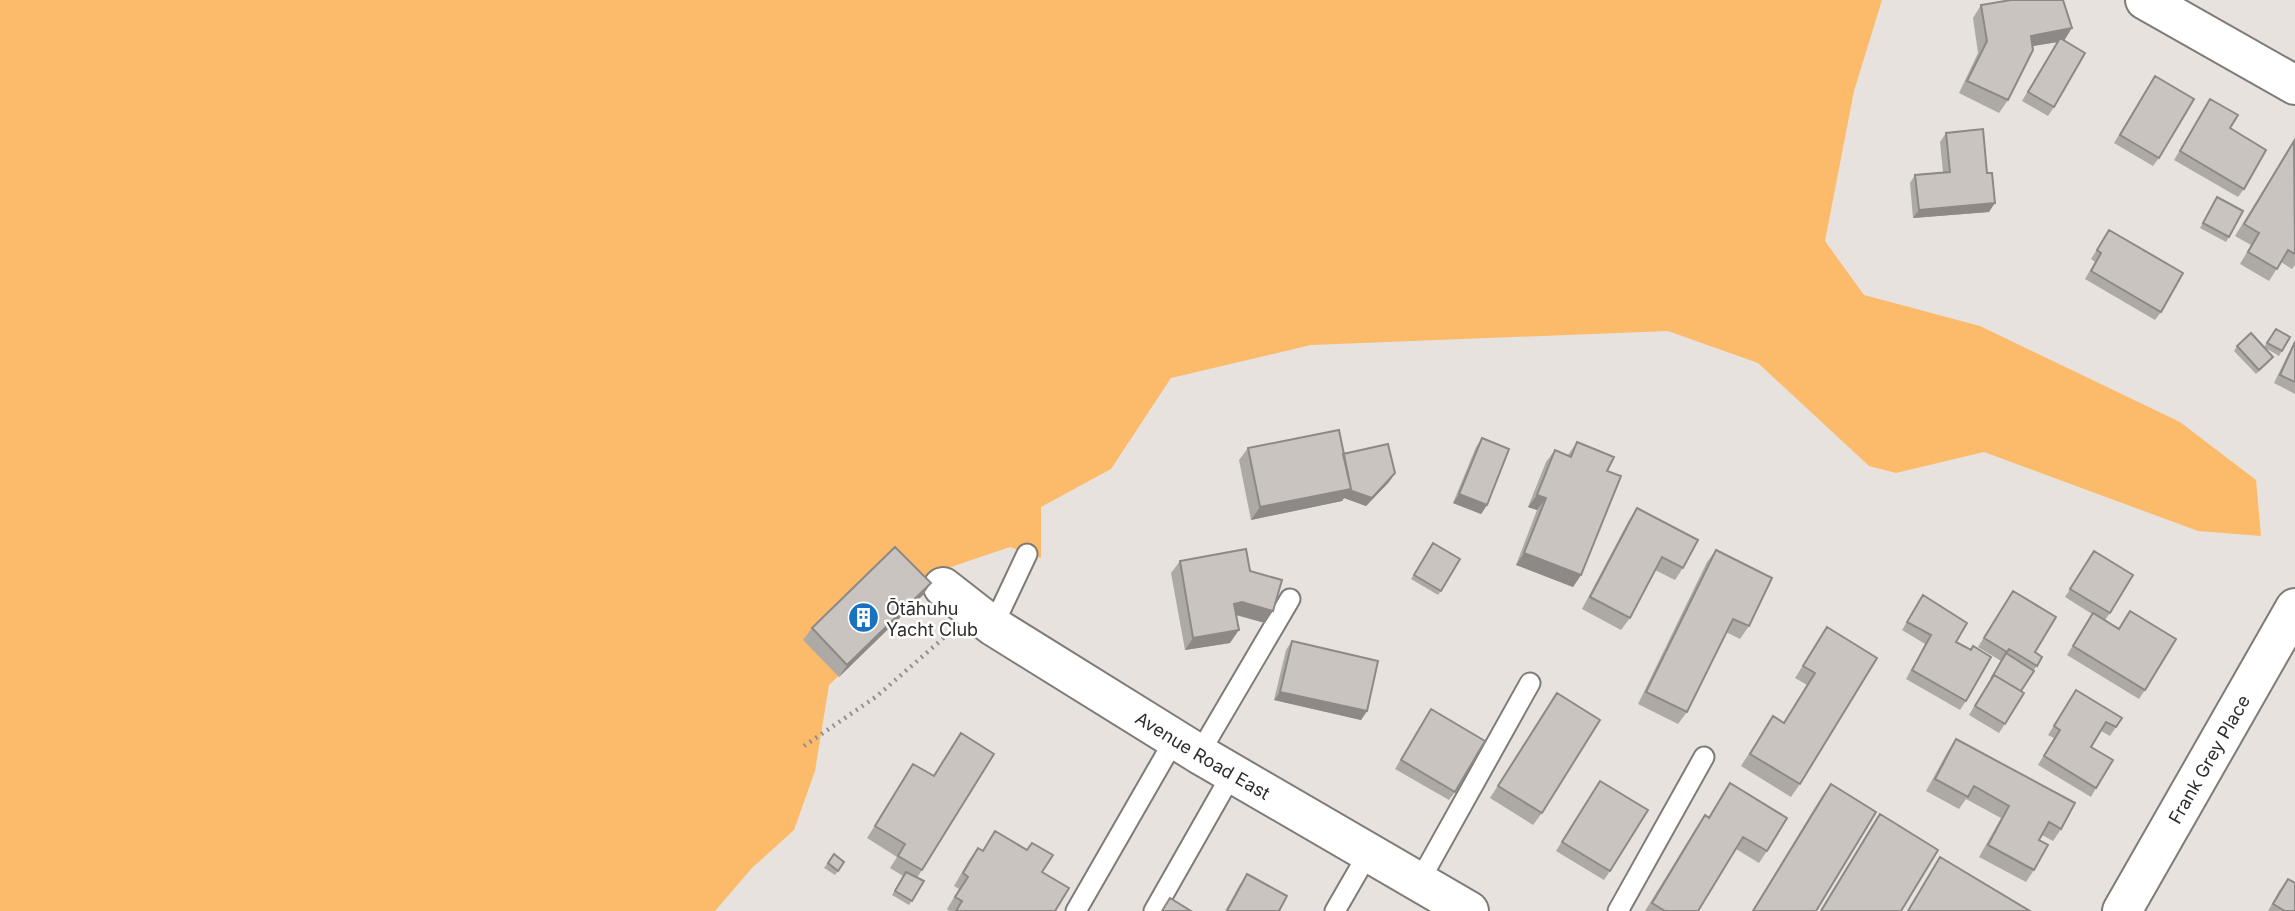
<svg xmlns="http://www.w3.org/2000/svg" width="2295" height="911" font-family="Inter,sans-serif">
<rect width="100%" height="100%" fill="#e7e2dd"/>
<path fill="#fbbb6b" d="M0,0H1882L1854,91L1825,241L1864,295L1980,326L2180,422L2256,480L2261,536L2198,531L1984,452L1896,473L1869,466L1758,363L1668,331L1311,345L1171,378L1111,469L1041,507V558L1010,547L951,567L927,595H922L829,685L815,771L794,830L752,868L715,911H0Z"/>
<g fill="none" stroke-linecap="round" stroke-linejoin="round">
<defs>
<path id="service" d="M993,626L1027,554
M1199,754L1290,599
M1419,882L1530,683
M1076,911L1176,737
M1154,911L1233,772
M1335,911L1369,852
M1618,911L1704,757"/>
<g id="minor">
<path d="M2145,0L2295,85"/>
<path id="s1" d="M943,587L993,626L1199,754L1469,911"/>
</g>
<g id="tertiary">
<path id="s2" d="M2122,911L2295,608"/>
</g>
</defs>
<use href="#service" stroke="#7f7b76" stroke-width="23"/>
<use href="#minor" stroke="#7f7b76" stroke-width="42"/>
<use href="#tertiary" stroke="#7f7b76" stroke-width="42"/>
<path stroke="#94908c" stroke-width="4.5" stroke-dasharray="2 5" stroke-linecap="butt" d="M804,746L877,696L947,635"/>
<use href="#service" stroke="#fff" stroke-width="19"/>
<use href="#minor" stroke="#fff" stroke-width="38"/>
<use href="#tertiary" stroke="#fff" stroke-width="38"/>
</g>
<path fill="#ada9a5" d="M1981,5L2064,40L2054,107L2048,116L2022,101L2057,42L2032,46L2008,100L1999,113L1959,93L1978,53L1973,18Z
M2155,76L2159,158L2153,166L2114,143Z
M2210,99L2230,128L2244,189L2238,197L2174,160Z
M1946,133L1989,212L1913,218L1910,183L1915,175L1943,172L1940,142Z
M2294,141L2295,265L2292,269L2281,262L2269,281L2240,264L2251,245L2235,236Z
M2217,197L2229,237L2226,242L2200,228Z
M2109,230L2161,312L2155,320L2085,279L2095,262L2091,259Z
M2276,329L2290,337L2279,356L2264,347Z
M2295,340V394L2274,383Z
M2237,346L2270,361L2256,374L2234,351Z
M1482,438L1487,505L1481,514L1453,503L1476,447Z
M1577,442L1607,471L1581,575L1573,587L1516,565L1537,510L1528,507L1546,462L1555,450L1568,455Z
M1248,448L1343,454L1395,473L1389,482L1366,506L1344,498L1342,501L1251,520L1239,460Z
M1637,508L1683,568L1675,580L1655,570L1630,618L1621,630L1582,609L1629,520Z
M1433,543L1441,591L1438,595L1411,579Z
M1716,550L1749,626L1740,639L1726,632L1687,712L1678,724L1638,704L1707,562Z
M2094,551L2110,613L2105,620L2119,628L2130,611L2145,690L2139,699L2067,655L2092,614L2065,597Z
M1180,561L1250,571L1265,623L1236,615L1230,643L1185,650L1171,573Z
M2013,591L2035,652L2042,657L2021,691L2005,724L1999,733L1969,715L2001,661L1978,647Z
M923,595L839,677L803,640L812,628Z
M1923,595L1956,642L1966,701L1960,710L1906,679L1925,644L1902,630Z
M1827,627L1800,784L1791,797L1741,766L1773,716L1784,723L1807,685L1795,678Z
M1292,641L1367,711L1361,720L1274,700L1286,650Z
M2076,690L2122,718L2110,736L2101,731L2091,747L2096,788L2091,797L2038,765L2054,738L2048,735Z
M1557,693L1542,813L1533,825L1490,798Z
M1431,709L1455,792L1449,800L1395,769Z
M961,733L922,870L917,878L924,881L909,905L892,895L903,876L890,868L897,857L867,838L913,764L933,776Z
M1956,739L2061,829L2053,841L2042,835L2039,840L2034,870L2026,882L1979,857L2001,818L1966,799L1959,809L1926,791L1948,751Z
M1600,781L1610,871L1604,880L1556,851Z
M1730,783L1767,851L1759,863L1736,849L1698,911H1645L1696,828L1705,815L1708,818Z
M1831,784L1816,911H1752L1822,796Z
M1880,814L1901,911H1820L1872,826Z
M995,831L1042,872L1055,911H949L947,909L959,889L954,886L969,860L978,848L982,851Z
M834,854L844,862L835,875L824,868Z
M1247,874L1279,911H1225L1239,886Z
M2288,879L2295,911H2268L2279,891Z"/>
<path fill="#8d8986" d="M2072,28L2064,41L2022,48L2031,36Z
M1995,203L1989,212L1913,218L1919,210Z
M1395,473L1389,482L1366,506L1344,498L1342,501L1251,520L1260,507Z
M1459,494L1487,505L1481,514L1453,503Z
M1537,495L1546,498L1537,510L1528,507Z
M1524,553L1581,575L1573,587L1516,565Z
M931,583L923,595L839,677L847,665Z
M1242,602L1273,611L1265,623L1233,614L1234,604Z
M1239,630L1230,643L1185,650L1193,638Z
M1280,692L1367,711L1361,720L1274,700Z"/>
<path fill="#c9c4c0" stroke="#8d8986" stroke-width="2" d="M2011,0H2063L2072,28L2031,36L2033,50L2008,100L1967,81L1987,41L1981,5Z
M2060,38L2085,53L2054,107L2028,92Z
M2155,76L2194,99L2159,158L2120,135Z
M2210,99L2238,115L2230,128L2266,150L2244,189L2180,151Z
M1983,129L1987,173H1992L1995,203L1919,210L1915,175L1950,172L1946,133Z
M2294,141L2295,254L2288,250L2277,269L2248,252L2259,233L2244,224Z
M2217,197L2243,211L2229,237L2203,223Z
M2109,230L2183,273L2161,312L2091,271L2101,253L2097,250Z
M2276,329L2290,337L2282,351L2267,343Z
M2251,333L2273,357L2259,370L2237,346Z
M2295,342V382L2280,375Z
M1339,430L1351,489L1260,507L1248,448Z
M1482,438L1509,449L1487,505L1459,494Z
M1577,442L1614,457L1607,471L1621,476L1581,575L1524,553L1546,498L1537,495L1555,450L1571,457Z
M1388,444L1395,473L1372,498L1349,490L1351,489L1343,454Z
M1637,508L1698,540L1683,568L1662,557L1630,618L1590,597Z
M1433,543L1460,559L1441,591L1414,575Z
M895,547L931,583L847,665L812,628Z
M1246,549L1250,571L1282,580L1273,611L1242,602L1234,604L1239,630L1193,638L1180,561Z
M1716,550L1772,578L1749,626L1733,619L1687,712L1646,692Z
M2094,551L2133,575L2110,613L2070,589Z
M2013,591L2056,617L2035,652L2042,657L2037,666L2009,649L2007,652L1984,638Z
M1923,595L1967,623L1956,642L1971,650L1973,646L1991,657L1966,701L1912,670L1931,635L1907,622Z
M2130,611L2176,639L2145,690L2073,646L2093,613L2119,629Z
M1827,627L1877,658L1800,784L1750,754L1773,716L1784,723L1815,673L1803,666Z
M1292,641L1378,661L1367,711L1280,692Z
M2006,653L2034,671L2021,691L1994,675L1991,679Z
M1994,675L2024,693L2005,724L1975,706Z
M2076,690L2122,718L2116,727L2106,722L2091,747L2113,760L2096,788L2044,756L2060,730L2054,726Z
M1557,693L1600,720L1542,813L1498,786Z
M1431,709L1485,741L1455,792L1401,760Z
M961,733L994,754L922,870L898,856L905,844L875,826L913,764L934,776Z
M1956,739L2075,803L2061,829L2049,822L2039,840L2048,845L2034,870L1988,845L2009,806L1974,786L1968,797L1935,779Z
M1600,781L1648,810L1610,871L1562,842Z
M1730,783L1787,818L1767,851L1743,837L1698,911H1665L1652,903L1705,815L1709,818Z
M1831,784L1876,812L1816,911H1753Z
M1880,814L1938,850L1901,911H1821Z
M995,831L1027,850L1032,843L1053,855L1042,872L1069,888L1055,911H956L962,901L955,897L968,877L963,873L978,848L983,851Z
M834,854L844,862L838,871L828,863Z
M1940,857L2030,911H1908Z
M906,872L924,881L912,901L895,891Z
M1247,874L1287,896L1279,911H1227Z
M2288,879L2295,883V911H2285L2273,904Z
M1170,898L1191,911H1162Z"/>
<defs>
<symbol id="building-disc" viewBox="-11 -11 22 22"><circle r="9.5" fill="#1971bf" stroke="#fff"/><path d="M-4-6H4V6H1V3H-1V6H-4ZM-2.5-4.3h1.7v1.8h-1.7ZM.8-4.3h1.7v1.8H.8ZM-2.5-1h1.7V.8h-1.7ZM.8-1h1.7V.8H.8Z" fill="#fff"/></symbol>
</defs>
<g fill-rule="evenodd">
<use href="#building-disc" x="846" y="600" width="35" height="35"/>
</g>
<g text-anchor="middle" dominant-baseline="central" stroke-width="5" stroke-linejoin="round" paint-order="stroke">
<g font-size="18" fill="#302e2c" stroke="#fff" text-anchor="start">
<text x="886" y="608">Ōtāhuhu<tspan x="886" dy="21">Yacht Club</tspan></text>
</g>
<g font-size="18" fill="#302e2c" stroke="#fff">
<text stroke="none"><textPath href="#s1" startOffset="310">Avenue Road East</textPath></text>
<text stroke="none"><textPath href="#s2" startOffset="175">Frank Grey Place</textPath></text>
</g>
</g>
</svg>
